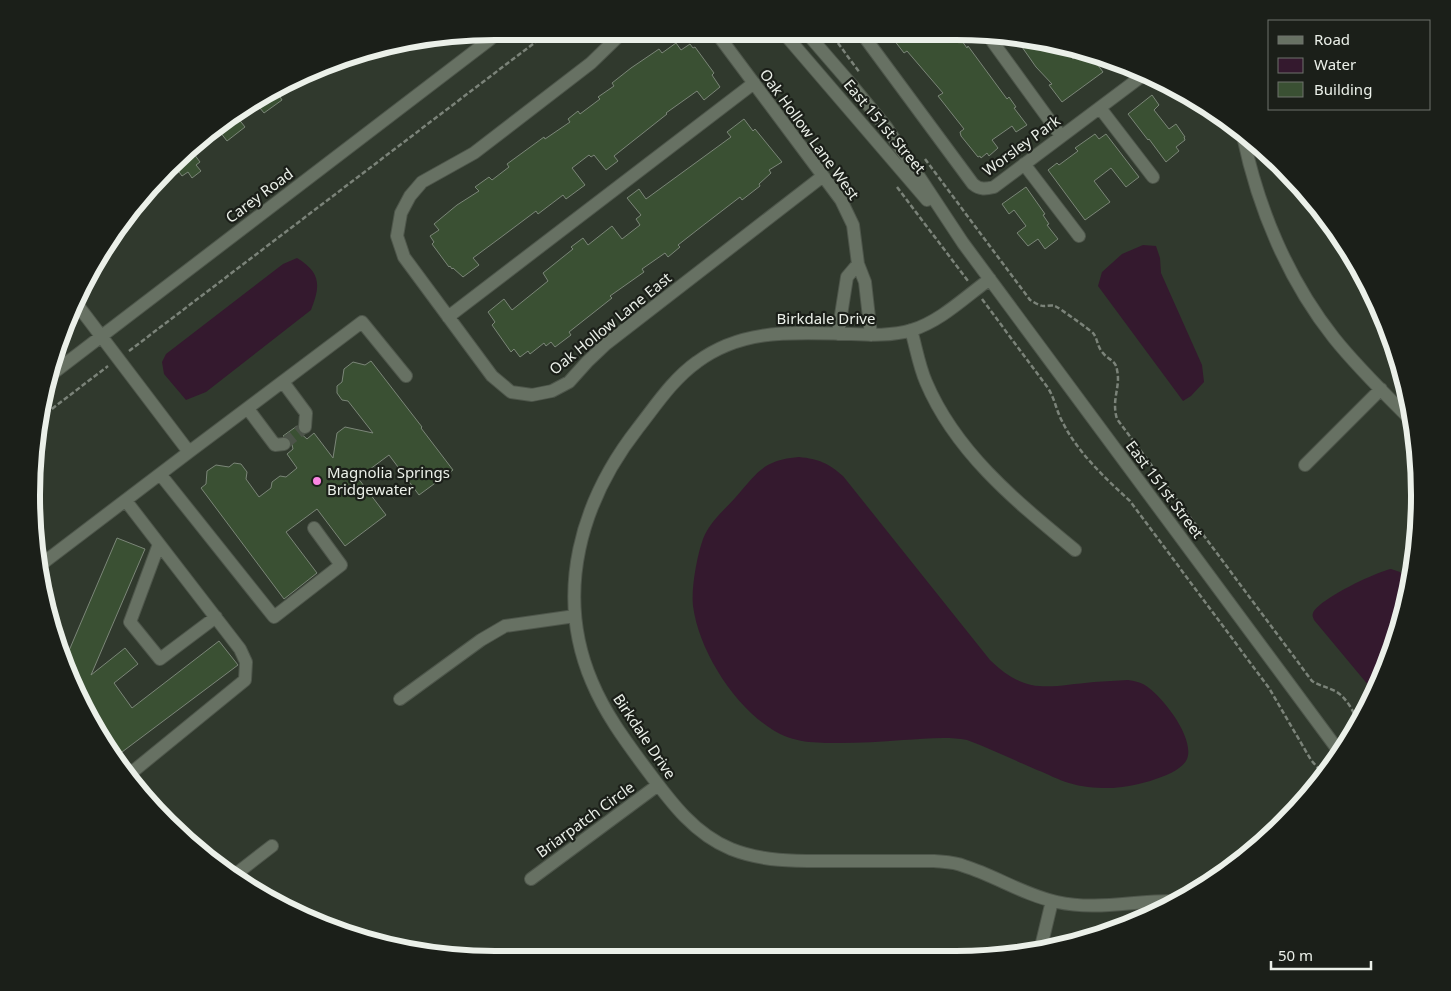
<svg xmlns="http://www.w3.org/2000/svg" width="1451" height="991" font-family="'Noto Sans',sans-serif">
<rect width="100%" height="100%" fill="#30392d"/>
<path fill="#34192e" d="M1143,245L1156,246L1160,258L1161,273L1202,365L1204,382L1191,396L1183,401L1098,286L1102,272L1122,254Z
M297,258C322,273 320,287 311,310L206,392L186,400L164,374L162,362L166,354L283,264Z
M799,457C819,459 828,463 843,476L990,660C1027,696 1049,686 1094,682C1105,681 1117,681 1128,680C1136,681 1143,683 1149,688C1165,700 1195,739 1187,759C1180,777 1125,789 1107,788C1095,788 1081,787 1069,783C1058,780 1048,774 1037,770C1014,760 991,749 967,740C946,736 925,739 903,740C881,742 860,743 839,743C816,743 793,743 773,730C734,706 699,651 693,606C691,588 697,556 703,539C709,523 724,510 735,498C758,472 763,460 799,457Z
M1391,569L1400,572L1411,583V586L1384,673L1374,692L1314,620C1313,617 1312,616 1313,613C1319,599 1376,572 1391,569Z"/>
<path fill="#3a5033" stroke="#7b8678" d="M887,31H951L960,43L962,41L967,48L968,46L1007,99L1009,97L1016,107L1014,108L1027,125L1016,132L1012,126L992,140L998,148L989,156L987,153L981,158L980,156L978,157L961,136L960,132L964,129L938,96L943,93L907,51L904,53Z
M1015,37L1046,40L1065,47L1073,59L1080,53L1092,57L1103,72L1062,102L1049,85L1052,84L1036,67Z
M676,43L681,50L690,44L693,48L695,47L714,73L712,75L720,87L704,100L697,91L666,113L667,114L614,156L618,161L606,170L594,155L591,157L589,155L572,168L585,185L566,199L563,195L538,214L536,211L500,238L473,258L479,265L463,277L453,268L452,269L450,266L449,267L432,244L434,242L430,236L439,230L434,224L457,205L479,191L475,187L489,177L492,180L509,167L507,164L544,137L545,139L570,122L568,119L578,111L580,114L600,99L598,97L614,86L612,83L631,68L659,49L662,53Z
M277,92L282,100L264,113L255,102Z
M1152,95L1159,105L1154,110L1169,129L1176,124L1185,137H1184L1185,140L1176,147L1179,151L1166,162L1149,139L1148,140L1128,114Z
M234,113L245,127L227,141L217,128Z
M744,119L753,131L755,129L782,162L769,170L771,173L759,184L760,186L742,200L740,197L701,227L678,245L680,247L668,257L665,253L642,269L644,272L610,296L612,298L569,332L571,335L555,347L551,342L546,346L544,343L530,354L528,351L520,357L514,349L511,352L492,325L495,322L488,312L504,299L512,310L548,281L543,273L573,249L571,247L583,238L588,245L612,226L622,239L640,225L636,219L641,215L627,198L639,189L646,199L731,137L727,132Z
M1095,134L1099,139L1106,134L1139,177L1126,187L1111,168L1094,181L1110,202L1085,220L1048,170L1057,163L1059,165L1078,151L1075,148Z
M191,150L200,162L196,165L201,171L192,178L188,172L182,176L174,165Z
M1026,187L1045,214L1043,215L1049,224L1047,225L1058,239L1045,249L1038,239L1028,246L1017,233L1026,226L1014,210L1009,214L1002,204Z
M371,361L422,427L421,428L453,470L419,495L389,455L358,478L386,515L345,546L317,509L286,532L317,573L284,599L201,488L206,484L207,471L216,465L229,467L234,463L241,464L247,472L246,479L259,497L271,488L272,482L280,476L286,477L297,468L287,454L293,449L291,440L283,436L297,426L298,431L307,439L314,433L333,458L337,433L345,427L373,433L348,401L342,400L337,393V386L342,382L344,369L353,362L365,365Z
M117,538L145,549L91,675L125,648L138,664L114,683L132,708L219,641L238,665L118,755L79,701L65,660Z"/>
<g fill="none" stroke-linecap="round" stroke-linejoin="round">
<path stroke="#4c5449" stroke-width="12" stroke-dasharray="12 6" stroke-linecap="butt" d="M284,444L305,427"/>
<defs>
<path id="minor" d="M624,31L591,63L474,153L422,182L410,196L401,213L397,236L404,257L492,376L511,392L532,395L552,391L569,382L587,362L606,344L823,176
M715,31L841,200L853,225L858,264
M782,31L927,200
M805,31L850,83L887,128L963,243L1341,754
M860,31L973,184C980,190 986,189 994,187L1142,76
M987,34L1061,136
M1100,108L1153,177
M1243,136C1258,208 1288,280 1334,338C1358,368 1385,394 1412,421
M1024,164L1079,236
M990,279C965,297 941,321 912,330C892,336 871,335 851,334C797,333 744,327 697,362C673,379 656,405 638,428C581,501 554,593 592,682C605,713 624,739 644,766C668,798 692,833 731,849C766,863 803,861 840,861C871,861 903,861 934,861C944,862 955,862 964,866C996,876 1024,895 1057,902C1097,911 1136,900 1176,901
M76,303L189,452L362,322L406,376
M448,317L754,83
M911,330C916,347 919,366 926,382C956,453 1017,502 1075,550
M838,334L847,277L858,264L865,282L871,335
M52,374L501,31
M283,382L306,413L305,427
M248,409L275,445L284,444
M189,452L160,474L274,617L341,565L314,528
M1305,465L1381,389
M126,501L240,649L246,662L245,680L131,773
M159,544L130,622L160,659L216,617
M39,566L160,474
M400,699L481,640L505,626L575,616
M232,877L272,846
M531,879L658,785
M1040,951L1052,901"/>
</defs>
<use href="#minor" stroke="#4e564b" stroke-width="14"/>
<path stroke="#7b8379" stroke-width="2.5" stroke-dasharray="5 2.5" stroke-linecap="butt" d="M829,31L860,73
M925,159L1030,300C1034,302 1039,306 1044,306C1047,306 1052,305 1055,306C1058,307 1090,330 1093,333C1098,339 1097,347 1103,353C1108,360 1116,360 1117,370C1121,387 1111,399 1117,419L1312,681C1320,686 1327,687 1335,691C1345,696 1356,713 1357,724
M897,187L968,281
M982,299L1048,388C1055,399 1056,410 1062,421C1077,452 1105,478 1130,501L1269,688L1311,760L1324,775
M129,351L550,31
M40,418L108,366"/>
<use href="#minor" stroke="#677163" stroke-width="12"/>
</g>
<circle fill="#fc86e3" stroke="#1b1f19" stroke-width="2" cx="317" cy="481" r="5"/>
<g text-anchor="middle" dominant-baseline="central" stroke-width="4.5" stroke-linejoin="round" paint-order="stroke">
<g font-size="15" fill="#ebf0e9" stroke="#1b1f19">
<text transform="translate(885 126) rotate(50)">East 151st Street</text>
<text transform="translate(810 134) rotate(54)">Oak Hollow Lane West</text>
<text transform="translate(1021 145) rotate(-36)">Worsley Park</text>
<text transform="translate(259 195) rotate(-37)">Carey Road</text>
<text x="826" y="318">Birkdale Drive</text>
<text transform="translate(610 323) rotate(-39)">Oak Hollow Lane East</text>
<text transform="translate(1165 489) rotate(53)">East 151st Street</text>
<text transform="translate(645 736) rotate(56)">Birkdale Drive</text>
<text transform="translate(585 819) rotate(-36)">Briarpatch Circle</text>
</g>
<g font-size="15" fill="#ebf0e9" stroke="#1b1f19" text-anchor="start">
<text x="327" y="472">Magnolia Springs<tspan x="327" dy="17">Bridgewater</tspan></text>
</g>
</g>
<path d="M0 0H1451V991H0ZM495 40H956A455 455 0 0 1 1411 495V496A455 455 0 0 1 956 951H495A455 455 0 0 1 40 496V495A455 455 0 0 1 495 40Z" fill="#1b1f19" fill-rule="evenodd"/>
<path fill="none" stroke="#ebf0e9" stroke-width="6" d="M495 40H956A455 455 0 0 1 1411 495V496A455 455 0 0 1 956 951H495A455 455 0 0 1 40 496V495A455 455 0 0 1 495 40Z"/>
<rect x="1268" y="20" width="162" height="90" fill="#1b1f19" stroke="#6e736c"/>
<rect x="1278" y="36" width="25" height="8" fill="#677163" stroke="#6e736c"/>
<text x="1314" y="45" font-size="15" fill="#ebf0e9">Road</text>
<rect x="1278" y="58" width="25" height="15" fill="#34192e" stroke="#6e736c"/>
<text x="1314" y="70" font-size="15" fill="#ebf0e9">Water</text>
<rect x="1278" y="82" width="25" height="15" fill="#3a5033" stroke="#6e736c"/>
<text x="1314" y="95" font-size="15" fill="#ebf0e9">Building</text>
<path d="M1271 961v8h100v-8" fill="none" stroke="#ebf0e9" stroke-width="2.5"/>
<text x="1278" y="961" font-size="15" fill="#ebf0e9" stroke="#1b1f19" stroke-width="4" paint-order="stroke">50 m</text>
</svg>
